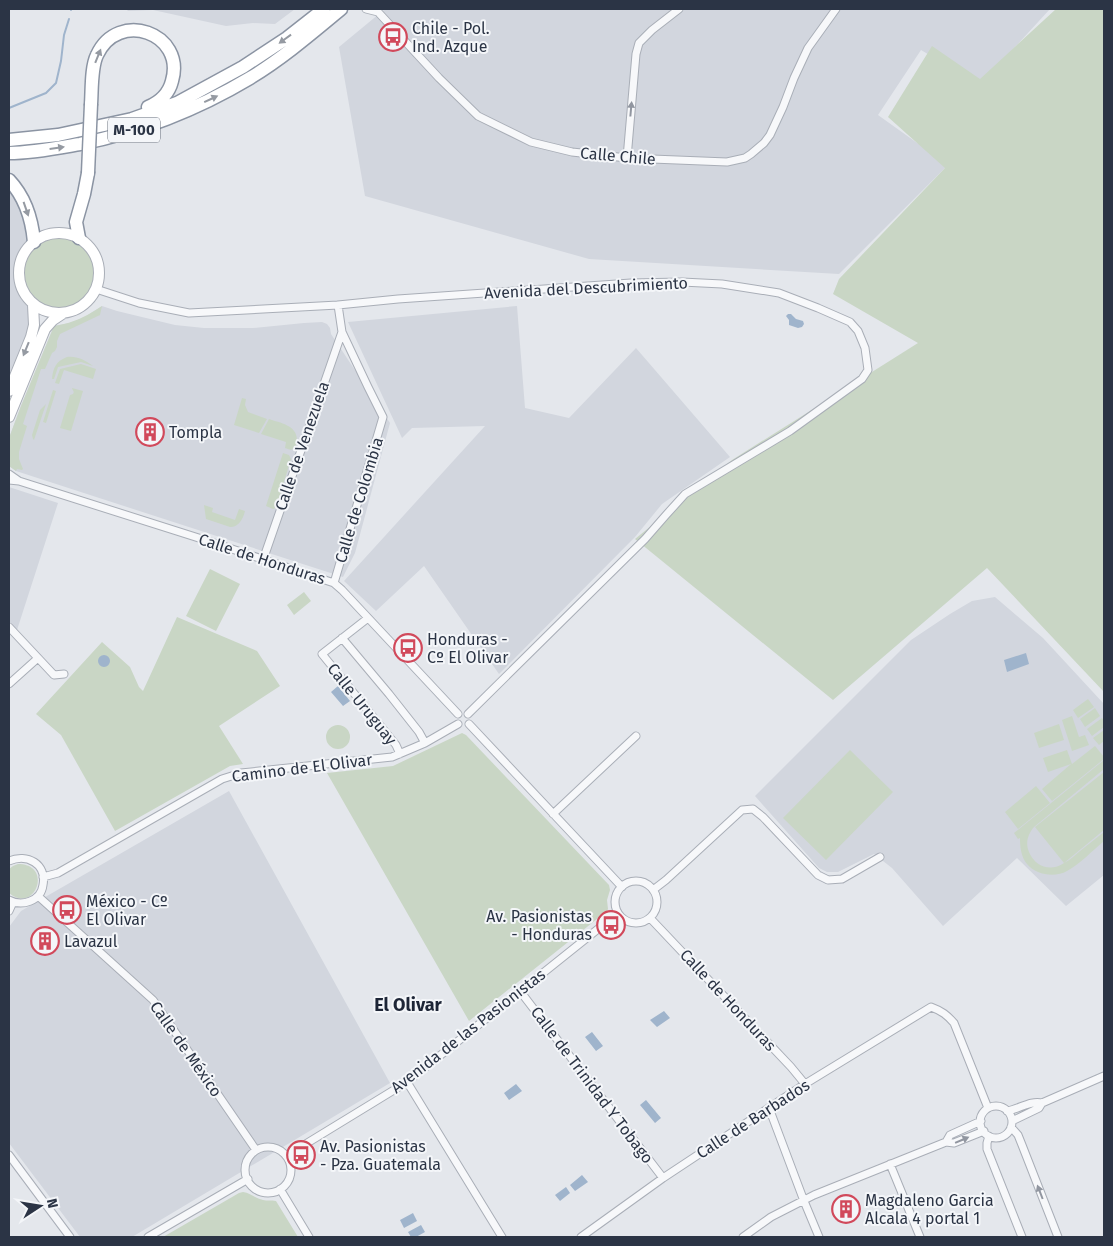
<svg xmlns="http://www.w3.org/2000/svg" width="1113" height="1246" font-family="'Fira Sans',sans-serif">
<rect width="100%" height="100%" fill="#e4e7ec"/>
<path fill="#d2d6de" d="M126,9H295L275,24L253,23L226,26L153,10L128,11Z
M385,9H1050L980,85L921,50L878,115L948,165L839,274L589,259L365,196L339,47Z
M9,180L34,242L26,250L20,261L18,273L20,285L25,296L33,305L34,325L9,391Z
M102,306L117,311L175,325L204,328H253L304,323L322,322L327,324L330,328L331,334L390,423L355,553L343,577L16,471L9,466V438L21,406L54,326L70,323L83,318Z
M517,306L525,408L569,418L636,348L730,457L662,504L635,537L499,674L424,566L376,611L344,581L485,426L412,428L402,438L348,322Z
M9,487L58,503L17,630L9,621Z
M995,597L1043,638L1104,704V875L1066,906L1017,858L943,926L892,868L874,854L838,872H827L819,868L755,796L911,640L950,614L972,601Z
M229,791L390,1083L132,1237H80L9,1143V927L21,911Z"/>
<path fill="#c9d6c5" d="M1056,9H1104V692L987,568L833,700L635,539L732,460L918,343L833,294L839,279L945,168L888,117L932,46L980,79Z
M23 274a36 36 0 1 1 72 0a36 36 0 1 1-72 0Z
M102,306L100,315L60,334L57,341V347L55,351L52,353L45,369H41L23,424L27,426L19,452V459L23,469L22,470L17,469L16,471L9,466V438L21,406L54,326C76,322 83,318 102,306Z
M67,357C77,356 85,360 93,366L81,362L58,367L54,379H52C53,368 56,361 67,357Z
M81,364L96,369L93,379L64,370L59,384L55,383L60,369Z
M72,388L83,391L71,431L60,428L70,395L73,394C75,391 72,390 72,388Z
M53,390L56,391L46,423L43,422Z
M242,398L246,399L245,405L248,412L267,419L259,433L234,425Z
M46,404L34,440L33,439L32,435L40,410Z
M269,419C280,423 297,425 297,440C297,445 295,448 291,450L285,448L286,442L261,434Z
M283,453L289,455L291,459L276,508L273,509L266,506Z
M204,505L213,508L212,512L235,520L239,509L245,511C243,519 239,527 230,527L206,519Z
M210,569L240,584L216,631L186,616Z
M304,592L311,601L294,615L287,605Z
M177,617L257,651L280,686L219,726L243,764L230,766L115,831L61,735L36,714L102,642L130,667L139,687L143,691Z
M1088,699L1094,707L1078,718L1073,710Z
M1095,708L1100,716L1085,727L1080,719Z
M1072,716L1079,737L1085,735L1089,745L1072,751L1062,720Z
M1102,718L1104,721V727L1092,736L1087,729Z
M1059,724L1064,740L1039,748L1034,733Z
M326 737a12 12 0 1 1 24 0a12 12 0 1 1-24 0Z
M1104,730V741L1099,745L1093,738Z
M462,733L466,735L609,885L610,890L607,900L608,909L607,911L469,1021L327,773L393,766Z
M1095,746L1104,757V759L1052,801L1042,789L1071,764L1048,772L1043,758L1067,750L1072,764Z
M850,750L893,792L826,860L783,818Z
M1104,760V769L1034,827C1028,834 1025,843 1029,852C1035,867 1051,872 1064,863C1070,860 1075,855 1080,851C1088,845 1096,838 1104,832V841C1093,850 1079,865 1067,871C1055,878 1036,875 1027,864C1021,857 1020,847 1020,838L1018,839L1014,833Z
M1104,772V830L1064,863L1035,827Z
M1036,786L1050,803L1018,829L1005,812Z
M18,864C54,864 35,915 9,893V869L13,866Z
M243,1192C251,1193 256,1199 263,1200C267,1201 271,1200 276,1201L298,1237H163L239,1193Z"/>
<path fill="#9fb4cc" d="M788,314H791L796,319L803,321L804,324L802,327L798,328L789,325V320L786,316Z
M1026,653L1029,664L1007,672L1004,660Z
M98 661a6 6 0 1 1 12 0a6 6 0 1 1-12 0Z
M338,686L350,701L343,706L331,692Z
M664,1011L670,1018L657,1027L650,1020Z
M592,1032L603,1046L596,1051L585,1037Z
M516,1084L522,1091L509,1100L504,1093Z
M646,1100L661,1118L655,1123L640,1105Z
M582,1175L588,1182L575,1191L570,1185Z
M566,1187L570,1193L560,1201L555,1195Z
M413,1213L417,1221L404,1228L400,1220Z
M421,1225L425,1232L416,1237H411L408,1232Z"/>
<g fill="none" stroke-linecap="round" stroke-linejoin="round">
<path stroke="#9fb4cc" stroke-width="2" d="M71,10V9
M9,108L46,93L56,83L61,61L64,35L69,19"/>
<defs>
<path id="street" d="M366,9L378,12L439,78L478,116L531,142L572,152L627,158L727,162L745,158L751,154L764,143L770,135L783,107L794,78L808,48L836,9
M627,158L636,54L639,43L652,30L679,9
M96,289L139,303L189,313L338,305L398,299L631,283L682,282L722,284L779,293L818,308L850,322L858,331L865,348L868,370L862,379L790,431L685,494L666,515L645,539L468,714
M9,474L19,481
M9,480L19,481L205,540L334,583L342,590L458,714
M263,560L342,332
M334,583L383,417L368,387L342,332L338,305
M368,618L322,654L396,745L400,754
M9,627L54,675L64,674
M342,638L389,694L419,732L425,743
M9,684L38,658
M469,724L622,887
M553,814L636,736
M9,861C27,853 47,864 43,885C41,901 22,907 9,900
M43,877L58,873L222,779L241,773L392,757L425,743L458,724
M615 902a21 21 0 1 1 42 0a21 21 0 1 1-42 0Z
M653,890L666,880L742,810L753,809L763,817L818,875L828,880L842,879L880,857
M38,896L153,1000L256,1150
M9,911L13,902
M650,918L791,1067L805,1084
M520,991L663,1178
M407,1082L502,1237
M980 1122a16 16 0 1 1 32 0a16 16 0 1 1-32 0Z
M769,1108L804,1201L819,1237
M1007,1111C1019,1109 1031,1100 1042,1103L1104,1076
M981,1121L950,1135L946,1142L954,1143L984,1131
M1012,1121L1039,1108L1042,1103
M1011,1127L1018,1135L1022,1145L1058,1237
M989,1136L987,1143V1149L1022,1237
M245 1170a23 23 0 1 1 46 0a23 23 0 1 1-46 0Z
M9,1155L70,1237
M286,1156L407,1082L618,913
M890,1164L920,1237
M280,1189L309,1237
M148,1237L248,1179
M581,1237L663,1178L805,1084L931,1007C942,1011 947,1015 954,1023L988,1108
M743,1237L771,1217L814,1195L946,1142"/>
<path id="secondary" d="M19 273a40 40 0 1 1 80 0a40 40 0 1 1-80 0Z
M9,391L31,337L34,325L33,305
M9,417L45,329L53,320L62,314"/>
<path id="highway" d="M91,104C92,90 91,67 97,55C118,9 186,33 172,81C169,93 160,102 148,107
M9,140L58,135L132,119L177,103L243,67L287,38L324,9
M9,153C32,153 57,148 80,144C140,132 198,109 250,78C283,58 312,33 341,9
M9,180C25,197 32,219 34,242
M79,238L76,222L84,194L88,173"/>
</defs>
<use href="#street" stroke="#a9aeb7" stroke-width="9"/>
<use href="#secondary" stroke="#a9aeb7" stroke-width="12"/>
<use href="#highway" stroke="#8b94a3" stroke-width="15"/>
<use href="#street" stroke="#f7f8fa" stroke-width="7"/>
<use href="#secondary" stroke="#fff" stroke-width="10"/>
<use href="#highway" stroke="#fff" stroke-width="12"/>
<defs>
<path id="highway-bridge" d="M88,173L91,104"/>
</defs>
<use href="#highway-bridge" stroke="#8b94a3" stroke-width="15" stroke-linecap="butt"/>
<use href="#highway-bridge" stroke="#fff" stroke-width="12"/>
</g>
<defs><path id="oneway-solid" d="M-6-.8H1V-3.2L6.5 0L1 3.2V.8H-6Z" transform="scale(1.25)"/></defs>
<g fill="#959aa2">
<use href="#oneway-solid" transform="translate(285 39) rotate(144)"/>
<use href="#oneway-solid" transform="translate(98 56) rotate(-68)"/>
<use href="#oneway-solid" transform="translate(211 99) rotate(-25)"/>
<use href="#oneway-solid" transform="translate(57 148) rotate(-8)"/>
<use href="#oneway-solid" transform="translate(26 209) rotate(71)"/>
<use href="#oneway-solid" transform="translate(26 349) rotate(112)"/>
</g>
<g fill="#9196a0">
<use href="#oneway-solid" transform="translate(631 109) rotate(-85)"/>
<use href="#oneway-solid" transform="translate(962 1140) rotate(-23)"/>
<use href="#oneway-solid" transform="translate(1040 1192) rotate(-111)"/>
</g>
<defs>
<symbol id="bus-ring" viewBox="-11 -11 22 22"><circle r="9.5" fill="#f4f6f9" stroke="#d1495b" stroke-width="1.5"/><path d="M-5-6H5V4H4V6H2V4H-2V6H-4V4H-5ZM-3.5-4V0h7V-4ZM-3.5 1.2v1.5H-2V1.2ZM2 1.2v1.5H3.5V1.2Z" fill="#d1495b"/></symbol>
<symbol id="building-ring" viewBox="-11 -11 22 22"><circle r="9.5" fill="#f4f6f9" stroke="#d1495b" stroke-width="1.5"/><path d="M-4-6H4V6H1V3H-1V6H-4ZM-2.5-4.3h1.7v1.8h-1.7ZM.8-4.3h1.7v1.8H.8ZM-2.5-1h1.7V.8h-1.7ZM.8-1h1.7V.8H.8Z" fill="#d1495b"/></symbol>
</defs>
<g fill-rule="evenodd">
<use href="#bus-ring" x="377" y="21" width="32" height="32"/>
<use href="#building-ring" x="134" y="416" width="32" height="32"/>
<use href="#bus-ring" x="392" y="632" width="32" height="32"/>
<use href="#bus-ring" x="51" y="894" width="32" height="32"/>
<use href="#bus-ring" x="595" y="909" width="32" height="32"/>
<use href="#building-ring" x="29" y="925" width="32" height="32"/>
<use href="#bus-ring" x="285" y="1139" width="32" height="32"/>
<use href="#building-ring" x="830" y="1193" width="32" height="32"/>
</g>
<g text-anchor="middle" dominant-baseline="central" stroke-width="4" stroke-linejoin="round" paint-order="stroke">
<rect fill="#f4f6f9" stroke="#676e7b" stroke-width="1" x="108" y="117.5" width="52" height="25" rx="4"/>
<g font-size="15" font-weight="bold" fill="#2b3445">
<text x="134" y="130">M-100</text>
</g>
<g font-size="16" fill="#2b3445" stroke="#f4f6f9" text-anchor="start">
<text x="412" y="28">Chile - Pol.<tspan x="412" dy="18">Ind. Azque</tspan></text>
<text x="169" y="432">Tompla</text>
<text x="427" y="639">Honduras -<tspan x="427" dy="18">Cº El Olivar</tspan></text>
<text x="86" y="901">México - Cº<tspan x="86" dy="18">El Olivar</tspan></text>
<text x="592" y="916" text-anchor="end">Av. Pasionistas<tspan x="592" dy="18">- Honduras</tspan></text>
<text x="64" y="941">Lavazul</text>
<text x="320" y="1146">Av. Pasionistas<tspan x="320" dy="18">- Pza. Guatemala</tspan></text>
<text x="865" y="1200">Magdaleno Garcia<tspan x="865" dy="18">Alcala 4 portal 1</tspan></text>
</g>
<g font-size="16" fill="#2b3445" stroke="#f4f6f9">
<text transform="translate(618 156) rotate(5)">Calle Chile</text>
<text transform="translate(586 288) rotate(-3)">Avenida del Descubrimiento</text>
<text transform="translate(302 446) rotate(-71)">Calle de Venezuela</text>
<text transform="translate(359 500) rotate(-73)">Calle de Colombia</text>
<text transform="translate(262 559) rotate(18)">Calle de Honduras</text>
<text transform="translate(362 704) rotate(51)">Calle Uruguay</text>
<text transform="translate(302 768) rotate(-7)">Camino de El Olivar</text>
<text transform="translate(728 1000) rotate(47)">Calle de Honduras</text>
<text transform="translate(468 1031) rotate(-38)">Avenida de las Pasionistas</text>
<text transform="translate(186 1049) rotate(55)">Calle de México</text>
<text transform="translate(592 1085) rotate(53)">Calle de Trinidad Y Tobago</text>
<text transform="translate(753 1119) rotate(-33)">Calle de Barbados</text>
</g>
<g font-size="18" font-weight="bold" fill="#1d2536" stroke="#f4f6f9">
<text x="408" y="1005">El Olivar</text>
</g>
</g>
<rect width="1113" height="1246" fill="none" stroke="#2b3445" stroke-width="20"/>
<g transform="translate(40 1206) rotate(78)" stroke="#f4f6f9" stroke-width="4" paint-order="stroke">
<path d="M0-4L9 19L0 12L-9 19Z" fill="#2b3445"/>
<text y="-8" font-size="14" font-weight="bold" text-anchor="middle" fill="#2b3445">N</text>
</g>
</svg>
